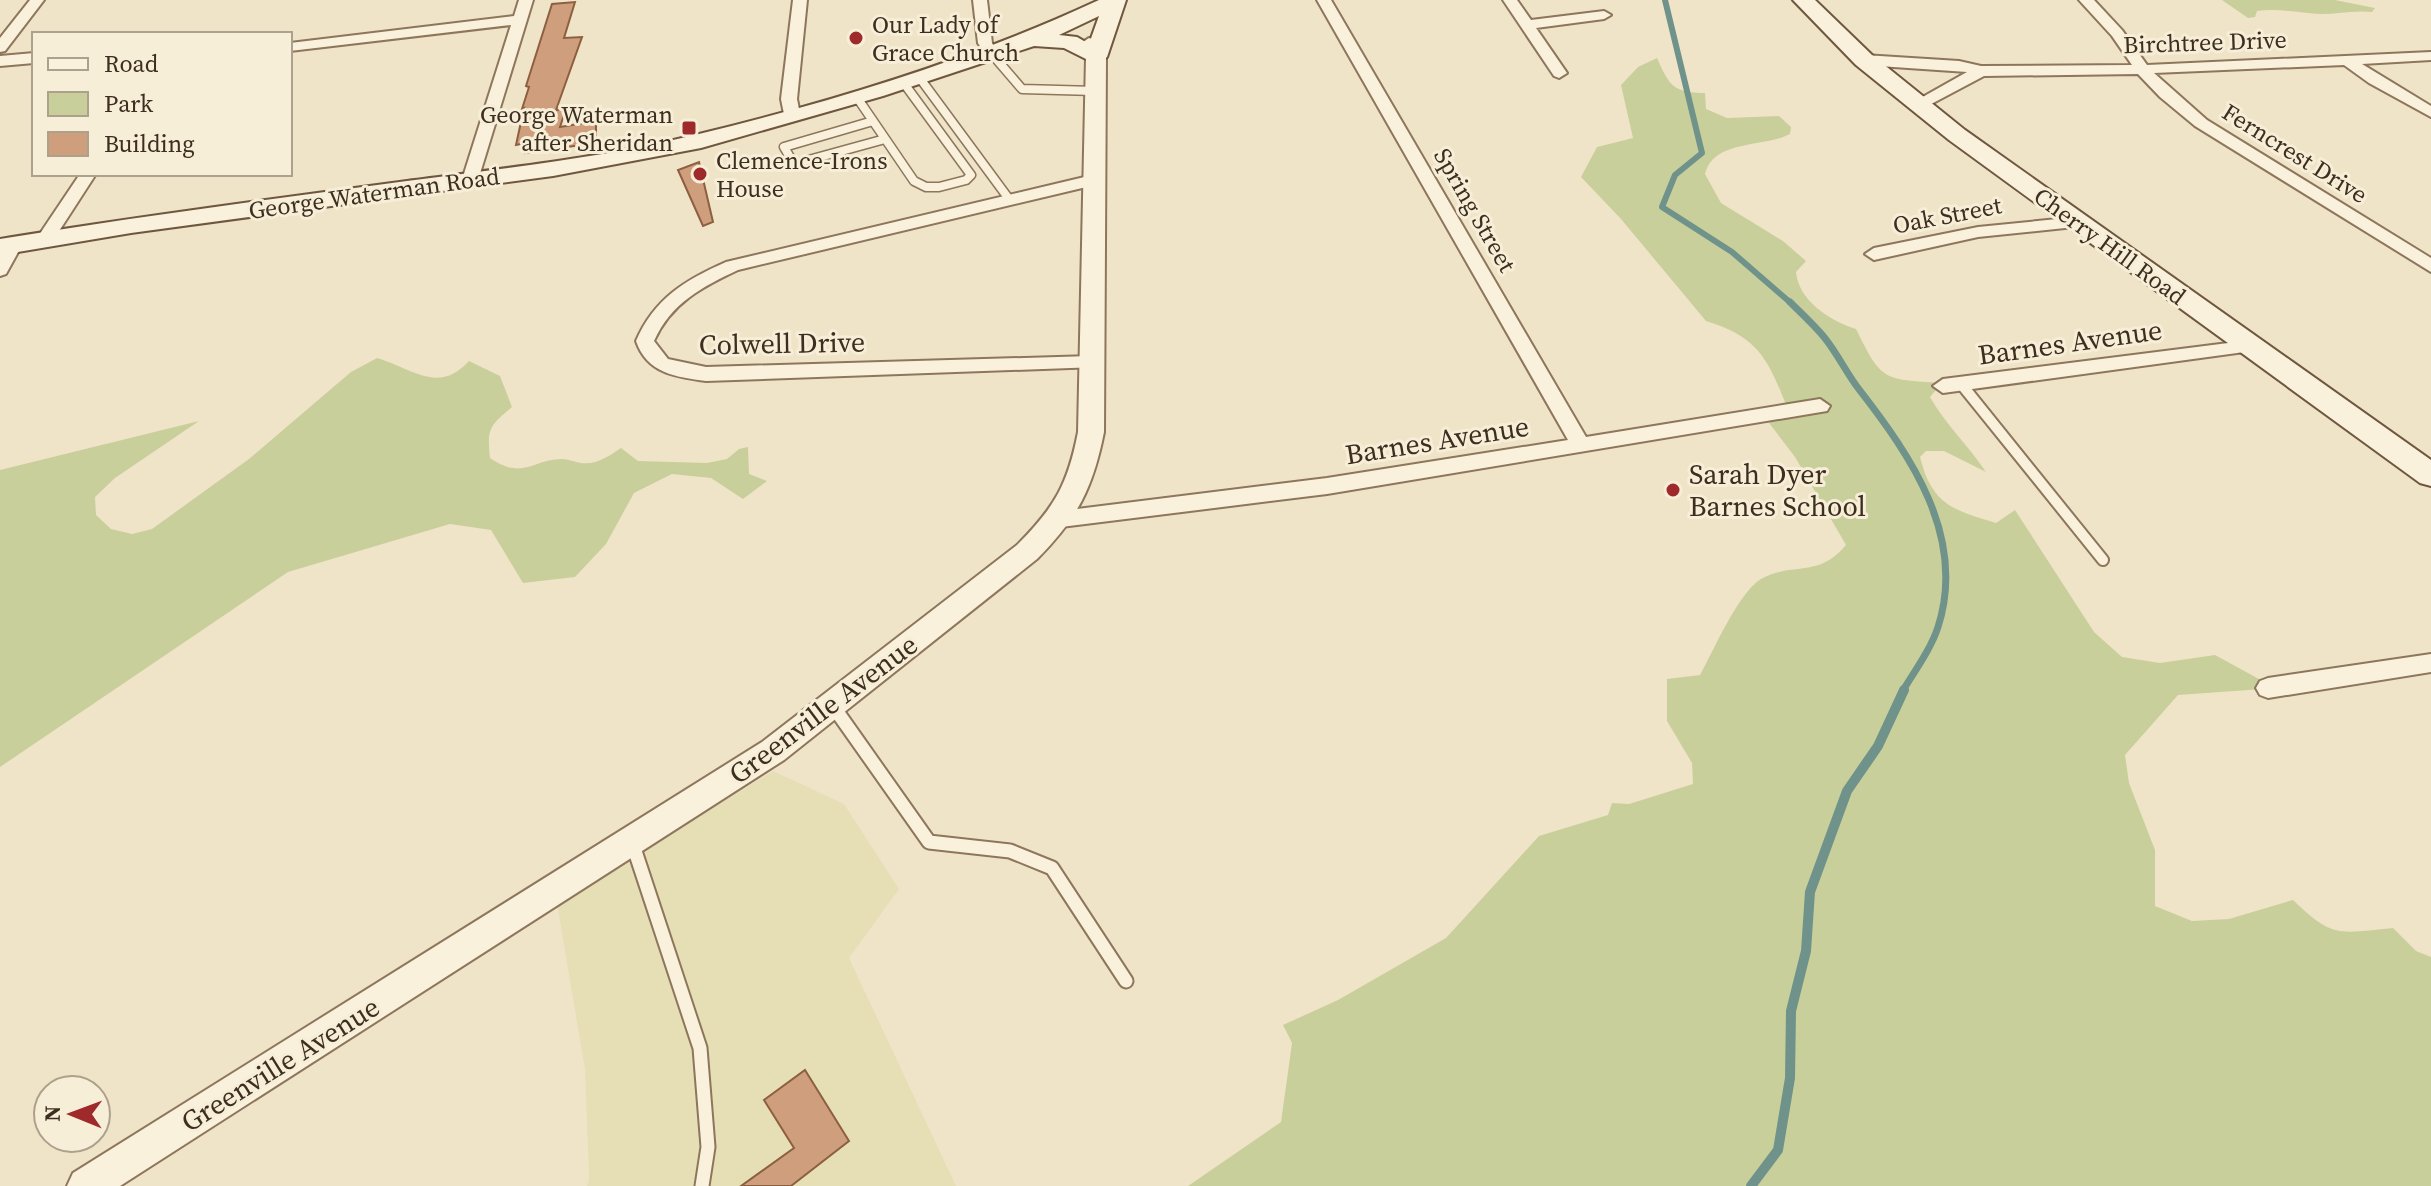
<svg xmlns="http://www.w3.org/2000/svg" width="2431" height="1186" font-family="'Source Serif 4',serif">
<rect width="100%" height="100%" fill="#f0e4c8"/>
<path fill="#e6deb5" d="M773,771L844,804L899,889L849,958L956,1186H587L589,1178L585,1069L557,904Z"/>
<path fill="#c9cf9b" d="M2222,0H2335L2375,8L2372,12C2354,10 2338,14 2321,14C2299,13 2279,8 2257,11L2255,17L2248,18Z
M1657,58C1669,85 1673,93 1705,93L1706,109L1727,118L1779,116L1791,127L1790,134C1764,148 1714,139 1705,174L1721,203L1783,241L1806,261L1796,272C1799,301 1829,320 1856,329C1882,382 1883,379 1942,383L1930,397C1946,425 1968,445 1986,472L1944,451H1926L1920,457C1932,505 1953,510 1996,523L2015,510L2094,632L2122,657L2160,663L2215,655L2270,685L2263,689L2178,695L2125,755L2129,783L2155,850V906L2192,921L2229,919L2293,900C2333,939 2339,933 2393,928L2416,951L2431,957V1186H1188L1281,1122L1292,1043L1283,1025L1338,1000L1446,938L1539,836L1608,815L1612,803L1629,804L1693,784L1692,763L1667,721V679L1700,675C1714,650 1738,593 1761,579C1793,561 1818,579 1846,545L1795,457L1763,415L1787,407C1768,360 1759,337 1706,321L1621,219L1581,177L1597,147L1633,138L1621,85L1638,67Z
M377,358C412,368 438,395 469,361L500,376L512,407C489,426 487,429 490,458C524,481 532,459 562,459C568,459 575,462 581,463C597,465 609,456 621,448L638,461L707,463L727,459L739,449L748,447L749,474L767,481L743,499L711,478L672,474L634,493L606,544L575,577L523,583L491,530L450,524L288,572L0,767V470L199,421L115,478L95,497L96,515L111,529L132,534L152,529L249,459L351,372Z"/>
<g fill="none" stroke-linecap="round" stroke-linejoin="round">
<path stroke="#6f938a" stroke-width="6" d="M1665,0L1702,153L1675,175L1662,207L1732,252L1792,304"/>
<path stroke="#6f938a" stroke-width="7" d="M1790,302C1801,313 1814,325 1824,337C1837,353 1846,372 1858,388C1911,456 1967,537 1938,627C1931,649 1914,672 1902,692"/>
<path stroke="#6f938a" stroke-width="10" d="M1751,1186L1778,1150L1790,1078L1791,1011L1806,951L1810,892L1847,791L1878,746L1904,690"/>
</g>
<path fill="#cf9f7d" stroke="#8d5f41" stroke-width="2" d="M575,2L564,38L582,37L556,110L566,109L560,127L596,121V143L525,153L526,143L516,145L524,108L522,109L529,87L526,86L552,4Z
M699,162L713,222L703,226L678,170Z
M805,1070L849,1141L791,1186H741L794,1148L764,1100Z"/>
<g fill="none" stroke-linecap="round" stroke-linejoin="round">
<defs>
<path id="service-far2" d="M991,53L1022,89L1095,91
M919,77L1009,199
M856,96L914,181L926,187H939L966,180L971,175L903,82
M873,121L784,147L794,164L885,139"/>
<path id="service-far1" d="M1962,385L2103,560"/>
<path id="service" d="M833,706L929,842L1010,851L1052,868L1126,981
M632,842L700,1048L708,1147L702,1186"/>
<path id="minor" d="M30,0H44L5,51L0,52V38Z
M519,0H533L478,180L470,185L462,180L511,25L290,51V43L514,16Z
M793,0H807L797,99L800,114L792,119L784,114L781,99Z
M973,0H987L992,43L998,53L996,56H986L978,43Z
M1317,0H1331L1586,437L1820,399L1830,406L1827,411L1327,494L1061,527L1054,525L1050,519L1054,513L1061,511L1327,478L1568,440Z
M1503,0H1517L1531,20L1604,11L1611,15L1604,19L1536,28L1567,73L1559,78L1554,76Z
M2079,0H2094L2122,30L2147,65L2431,52V60L2362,64L2431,106V117L2369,83L2344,65L2154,73L2207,120L2431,258V272L2195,126L2160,97L2138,74L1984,76L1918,111L1912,109V103L1967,72L1864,65L1856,60L1864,55L1959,61L1981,66L2132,65L2112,36Z
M34,53V63L0,66V56Z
M80,174H96L50,245H38L35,241Z
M1093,175L1101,180L1099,184L738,270C702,287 671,303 654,341L668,359L706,367L1091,356L1098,357L1100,362L1098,367L706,381C675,377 647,373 636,341C654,299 685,280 726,262Z
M2078,217L2087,222L2084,226L1978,237L1874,260L1865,254L1874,248L1978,227Z
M13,240L22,245L6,274L0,276V253L7,241Z
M2252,340L2259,342L2261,346L2259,350L1943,393L1933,386L1943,379Z
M2431,654V672L2268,698L2260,695L2256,688L2260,681L2268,678Z"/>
<path id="tertiary" d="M1089,38L1096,40L1106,57L1104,432C1093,488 1077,519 1037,559L784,760L120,1186H67L73,1173L762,742L1017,545C1055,507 1068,484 1078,432L1086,57L1080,44Z"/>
<path id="secondary" d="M1099,0H1126L1107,57L1096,64L1064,48L1034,46L883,96L701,148L553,176L131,233L0,255V239C135,217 271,199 407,181C504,168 603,158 699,134C835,101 972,59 1099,0ZM1099,16L1089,44L1077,37L1059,35Z
M1793,0H1815L1872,55L1965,130L2431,460V486L2420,483L1949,140L1856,65Z"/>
</defs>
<use href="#service-far2" stroke="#8d765c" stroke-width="11"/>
<use href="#service-far1" stroke="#8d765c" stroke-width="14"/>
<use href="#service" stroke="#8d765c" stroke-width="17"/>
<use href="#minor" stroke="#8d765c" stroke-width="4"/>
<use href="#tertiary" stroke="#8d765c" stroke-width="4"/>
<use href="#secondary" stroke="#6f573f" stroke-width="4"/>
<use href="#service-far2" stroke="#faf1dc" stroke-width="8"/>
<use href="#service-far1" stroke="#faf1dc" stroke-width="10"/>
<use href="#service" stroke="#faf1dc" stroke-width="13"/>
<use href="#minor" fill="#faf1dc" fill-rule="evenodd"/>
<use href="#tertiary" fill="#faf1dc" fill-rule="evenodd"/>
<use href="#secondary" fill="#faf1dc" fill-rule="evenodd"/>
</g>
<g fill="#9e2a2b" stroke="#f7eed8" stroke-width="3">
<circle cx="856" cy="38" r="8"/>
<rect x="681" y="120" width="16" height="16" rx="4"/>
<circle cx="700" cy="174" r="8"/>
<circle cx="1673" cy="490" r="8"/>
</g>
<g text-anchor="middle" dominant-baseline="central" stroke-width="6" stroke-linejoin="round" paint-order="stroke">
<g font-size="24" fill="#3d2e20" stroke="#f7eed8" text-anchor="start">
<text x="872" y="24">Our Lady of<tspan x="872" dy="28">Grace Church</tspan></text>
<text x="673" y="114" text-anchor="end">George Waterman<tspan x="673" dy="28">after Sheridan</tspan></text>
<text x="716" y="160">Clemence-Irons<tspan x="716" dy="28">House</tspan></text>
</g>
<g font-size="24" fill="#3d2e20" stroke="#f7eed8">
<text transform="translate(2205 42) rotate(-2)">Birchtree Drive</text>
<text transform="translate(2295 153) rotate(32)">Ferncrest Drive</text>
<text transform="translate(374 193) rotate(-8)">George Waterman Road</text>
<text transform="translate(1475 210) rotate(60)">Spring Street</text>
<text transform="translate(1947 215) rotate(-11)">Oak Street</text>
<text transform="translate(2110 246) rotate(36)">Cherry Hill Road</text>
</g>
<g font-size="28" fill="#3d2e20" stroke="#f7eed8">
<text transform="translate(2070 342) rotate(-8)">Barnes Avenue</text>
<text transform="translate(782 343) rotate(-1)">Colwell Drive</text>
<text transform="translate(1437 440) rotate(-9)">Barnes Avenue</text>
<text transform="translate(823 709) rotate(-37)">Greenville Avenue</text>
<text transform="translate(280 1064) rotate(-32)">Greenville Avenue</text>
</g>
<g font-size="28" fill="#3d2e20" stroke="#f7eed8" text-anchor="start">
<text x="1689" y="474">Sarah Dyer<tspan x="1689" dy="32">Barnes School</tspan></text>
</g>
</g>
<rect x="32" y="32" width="260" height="144" fill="#f7eed8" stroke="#ada18e" stroke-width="2"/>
<rect x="48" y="58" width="40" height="12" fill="#faf1dc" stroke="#ada18e" stroke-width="2"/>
<text x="104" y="72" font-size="24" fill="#3d2e20">Road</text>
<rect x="48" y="92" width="40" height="24" fill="#c9cf9b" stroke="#ada18e" stroke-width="2"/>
<text x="104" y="112" font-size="24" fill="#3d2e20">Park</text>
<rect x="48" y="132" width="40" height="24" fill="#cf9f7d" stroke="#ada18e" stroke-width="2"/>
<text x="104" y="152" font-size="24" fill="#3d2e20">Building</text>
<g transform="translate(72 1114) rotate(271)"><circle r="38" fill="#f7eed8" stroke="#ada18e" stroke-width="2"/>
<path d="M0-6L14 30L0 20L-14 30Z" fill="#9e2a2b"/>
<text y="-12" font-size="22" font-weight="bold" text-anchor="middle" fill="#3d2e20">N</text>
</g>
</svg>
